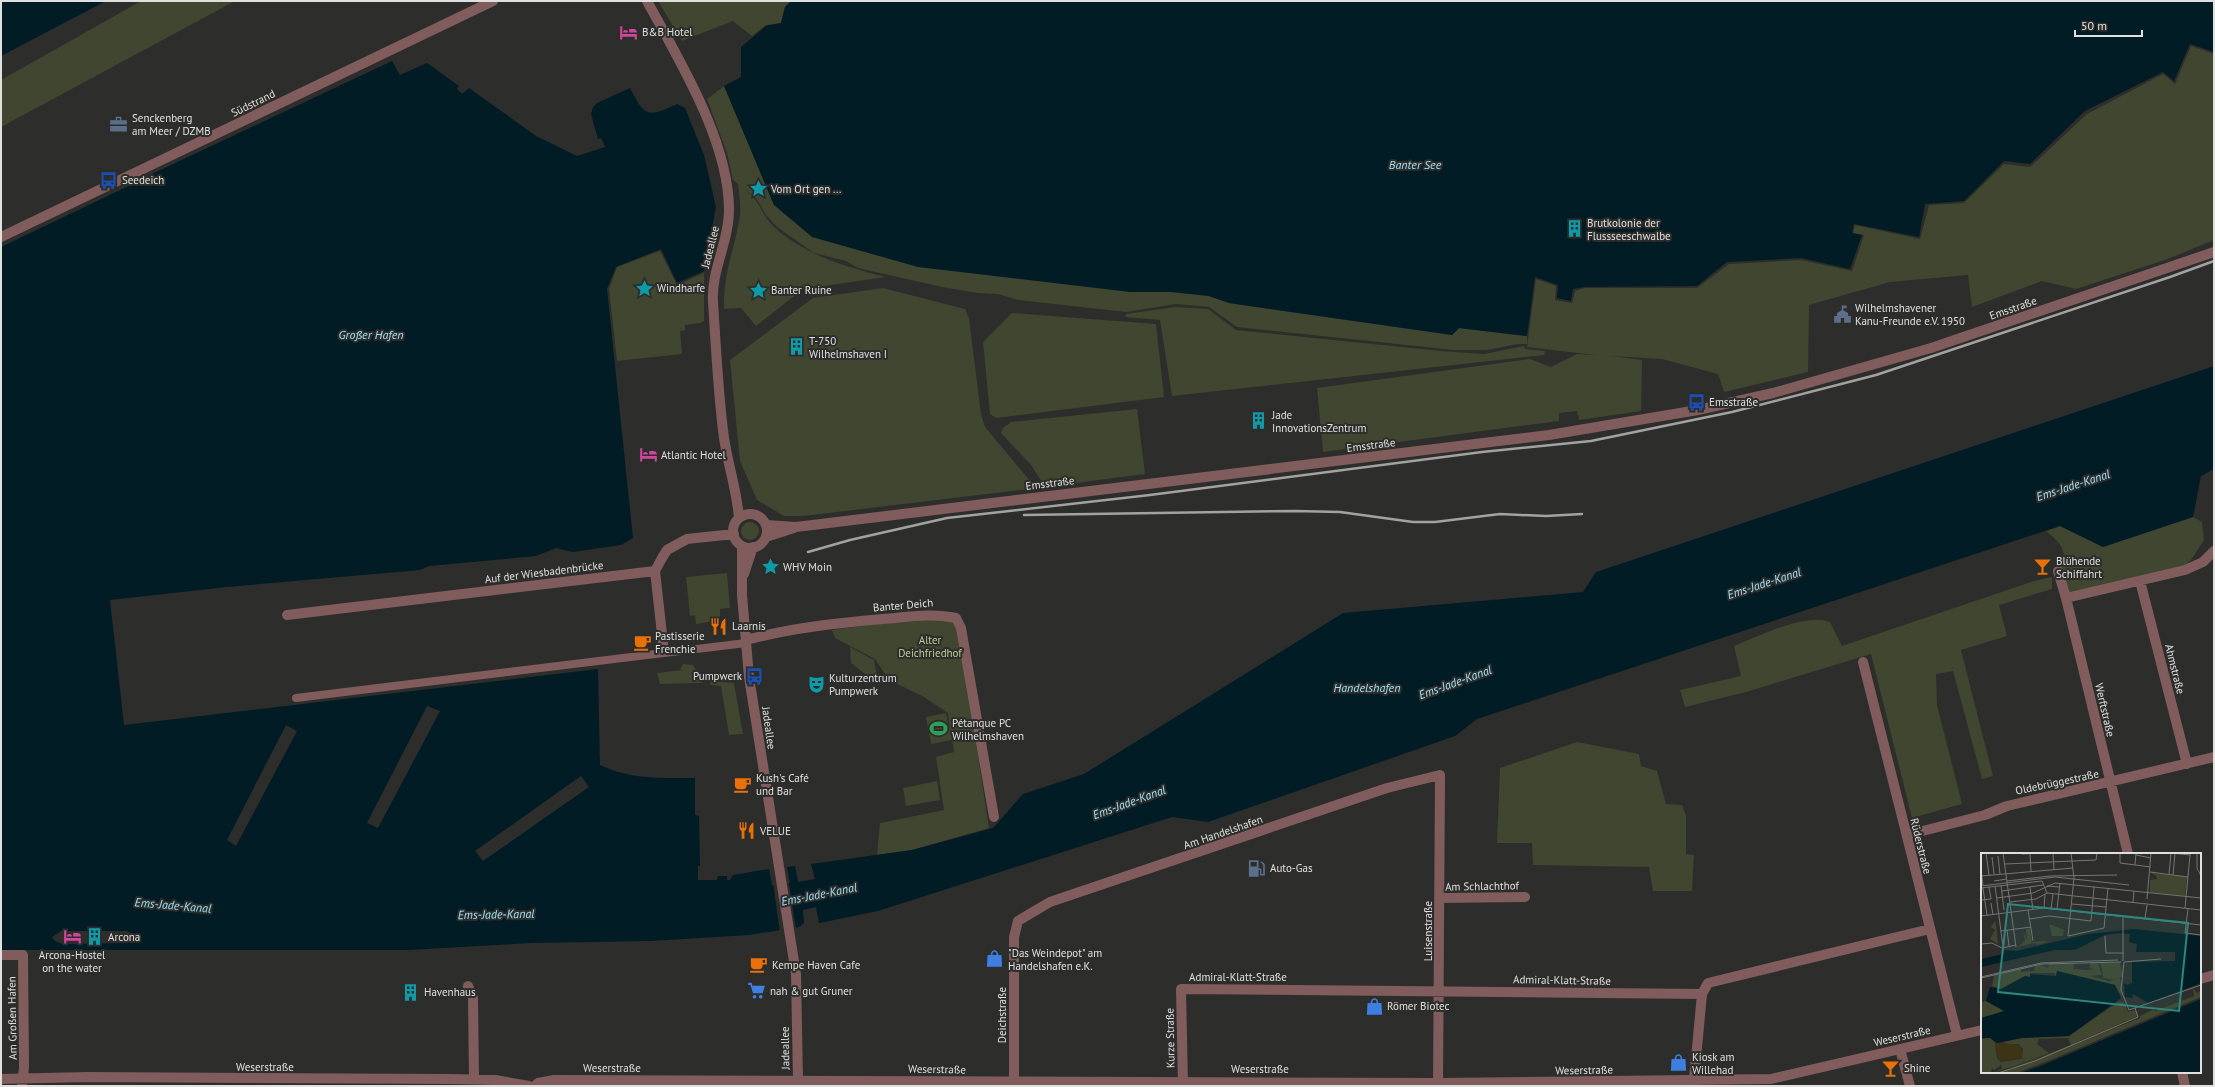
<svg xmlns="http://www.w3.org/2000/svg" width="2215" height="1087" font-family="'PT Sans',sans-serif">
<rect width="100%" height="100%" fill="#2d2d2b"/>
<path fill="#40462f" d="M141,1H235L1,127V80Z
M658,1H791L785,7L781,23L766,25L752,36L733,21L682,41Z
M2191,46L2214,54V240L2165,260L2076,289L2042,281L1972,307L1968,275L1890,282L1809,305L1808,372L1724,392L1718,374L1662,359L1611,356L1642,360L1641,411L1579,420L1577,411L1559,413V421L1323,452L1317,388L1530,359L1551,367L1577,354L1595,355L1527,347L1536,279L1556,286L1555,300L1572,303L1575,291L1584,288H1697L1729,264L1801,260L1852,271L1864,235L1853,233L1855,225L1920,239L1929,205L1964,203L2004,164L2030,167L2087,114L2163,74L2175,84Z
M724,86L774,205L1172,292L1209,296L1229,303L1452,335L1459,328L1527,336V344H1518L1487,350H1454L1237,327L1209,307L1176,304L1126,312L1018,300L998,294L977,293L942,287L858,268L846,261L814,253L777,227L766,215L756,198L733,180L727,153L707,99Z
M738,184C743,188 750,193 754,198C761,207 765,218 773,226C804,255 846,267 886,277L803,289L756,326L741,308L724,309C723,272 735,249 740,215C741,205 739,194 738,184Z
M660,251L677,285L704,273V321L700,323L685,325V330L680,331L682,354L617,361L609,289L617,267Z
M883,288L965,309L969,318L981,414L985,427L1036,488L804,516H784L757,500L740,461L730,360L813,298Z
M1175,307L1208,309L1236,330L1441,351L1484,354L1524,346L1525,349L1545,351L1544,355L1172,396L1160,320L1125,317L1126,314Z
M1012,313L1156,324L1164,397L996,418L990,414L983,342Z
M1137,409L1145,474L1045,487L1031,465L1001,433L1003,428L1011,422Z
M2193,517L2202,522L2204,540L2191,560L2183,567L2070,595L2059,571C2070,552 2060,542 2046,531L2060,526L2103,547Z
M741 531a9 9 0 1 1 18 0a9 9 0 1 1-18 0Z
M727,573L730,608L720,609V620L696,624L695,615L690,616L686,577Z
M2052,577V589L1999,605L2007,636L1961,650L1993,776L1982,779L1953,671L1936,674L1937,705L1962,804L1912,818L1871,654L1746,692L1685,707L1680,690L1741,676L1734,646C1758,637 1806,612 1830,622L1842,646L2034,581Z
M937,616L953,620L959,630L989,828L912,850L877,855L880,823L944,810L936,757L954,752L952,740L931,744L926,717L946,713L950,732L948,713L924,697L889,680L875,659L835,638L832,630Z
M850,647L874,660L877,676L865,674L851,663Z
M683,664L693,665L702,681V683L660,684L657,673L683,670L680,669Z
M711,681L734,683L743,734L729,735L721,686L710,685Z
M1577,742L1639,754L1641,766L1657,771L1666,804L1682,805L1686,815V854L1694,855L1692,891H1653L1649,867L1533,865L1532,843H1497L1500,768Z
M937,781L940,800L906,806L903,788Z"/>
<path fill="#021c25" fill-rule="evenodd" d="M1,1H106L1,56Z
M791,1H2214V52L2190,44L2174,81L2163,72L2085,111L2030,164L2004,161L1964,201L1925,204L1919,237L1854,224L1852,233L1862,235L1850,269L1801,258L1727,262L1697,286L1585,287L1573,289L1571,301L1557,298L1558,285L1535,277L1527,336L1459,328L1452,335L1229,303L1209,296L1172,292H1130L918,267L812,237L774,205L724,86L741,77V47L766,26L781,23L785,7Z
M392,61L400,75L427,63L459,86L457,89L462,94L469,88L536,136L577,156L605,147L601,138L598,139L591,114L593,107L597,103L630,88C645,117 647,118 677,104L685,108L704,155L716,207L704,271L677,283L661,249L616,267L607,289L633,538L621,545L573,552L556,548L536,556L429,566L420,570L227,587L110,600L124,725L598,669L600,765C631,780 662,778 695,778V815L699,816L700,866H698V880H717L718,876H727V880H730L733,875L769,869L772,885L790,883L787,867L795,866L798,882L815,879L811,864L912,850L993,828L1023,794L1084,774L1343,613L1583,592L1596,572L2214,366V469L2201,476L2193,517L2103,547L2060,526L1477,719L1455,736L1208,822L1172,817L878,911L819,923L816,907L803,910L804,923L799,927L749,935L650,941L531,943L408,950H1V247L139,181L142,185L154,180L152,174ZM427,706L440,711L378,828L367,823ZM286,725L297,731L236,846L227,840ZM581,776L589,787L483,861L475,851ZM61,931H127L138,938L127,943L62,944L55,941L52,937Z"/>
<path fill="#2d2d2b" d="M786,866L796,929L780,932L771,869L774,883L787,881L785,867Z"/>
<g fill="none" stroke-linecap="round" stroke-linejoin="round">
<path stroke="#805c5d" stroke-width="8" d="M296,698L746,643"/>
<path stroke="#805c5d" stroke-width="10" d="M647,1C679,60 729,141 729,210C729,242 711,270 713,302C716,347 718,393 724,438C728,465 737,491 739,518
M1,237L493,1
M733 531a17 17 0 1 1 34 0a17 17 0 1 1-34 0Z
M766,525L796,527L1549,435L1698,410L1773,393L1931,348L2214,252
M766,537L794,528
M742,546V595L749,677L796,974L798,1080
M2058,571L2066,598L2128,854
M744,574L753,547
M2140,581L2187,764
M2066,598L2185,570L2203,562L2214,551
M287,615L655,571
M746,640C791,628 837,623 883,619C908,617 932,613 956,618L961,628L994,817
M664,652L655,571L662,558L667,550L687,539L734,534
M1863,662L1957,1035
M1907,835L1985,815L2007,806L2214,757
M1439,898L1525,897
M1,955H23L24,1067L22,1086
M468,986L473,998L474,1079
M1900,1049L1910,1086
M2182,1072L2185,1086
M1,1079L87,1077L449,1079L495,1080L529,1086
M1694,1080L1702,994
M1014,1086V937L1018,921L1050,902L1387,788L1440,775L1438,1086
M1183,1086L1181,989L1702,994L1708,983L1930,929"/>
<path stroke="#805c5d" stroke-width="10" d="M2200,979L2214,975
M535,1086L538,1083L554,1080L1438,1083L1771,1079L1982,1030"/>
<path stroke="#a2a2a1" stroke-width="2.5" d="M1024,515L1295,511L1340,512L1413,522H1435L1500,514L1546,516L1582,514
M808,552L850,540L947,518L1150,495L1482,452L1591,441L1732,412L1876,375L2170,277L2214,261"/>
</g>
<defs>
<symbol id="hotel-bare" viewBox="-9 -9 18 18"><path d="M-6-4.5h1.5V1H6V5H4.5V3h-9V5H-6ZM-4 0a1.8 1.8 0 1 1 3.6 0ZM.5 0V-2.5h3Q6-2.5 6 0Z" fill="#d1479c" stroke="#2d2d2b" stroke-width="2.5" paint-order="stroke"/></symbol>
<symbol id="office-bare" viewBox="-9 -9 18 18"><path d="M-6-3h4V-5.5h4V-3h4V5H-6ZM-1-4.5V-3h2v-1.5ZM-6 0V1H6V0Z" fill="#5c6f8a" stroke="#2d2d2b" stroke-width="2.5" paint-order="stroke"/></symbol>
<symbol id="bus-bare" viewBox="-9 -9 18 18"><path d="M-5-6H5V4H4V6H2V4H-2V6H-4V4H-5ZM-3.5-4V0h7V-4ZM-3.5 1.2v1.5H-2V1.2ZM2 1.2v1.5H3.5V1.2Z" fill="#1a4fb4" stroke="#2d2d2b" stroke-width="2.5" paint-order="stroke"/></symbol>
<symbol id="sight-bare" viewBox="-9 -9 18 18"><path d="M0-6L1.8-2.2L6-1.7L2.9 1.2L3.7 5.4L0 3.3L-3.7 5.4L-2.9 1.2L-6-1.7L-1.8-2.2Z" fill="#0f9aa8" stroke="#2d2d2b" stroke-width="2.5" paint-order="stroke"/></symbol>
<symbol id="building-bare" viewBox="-9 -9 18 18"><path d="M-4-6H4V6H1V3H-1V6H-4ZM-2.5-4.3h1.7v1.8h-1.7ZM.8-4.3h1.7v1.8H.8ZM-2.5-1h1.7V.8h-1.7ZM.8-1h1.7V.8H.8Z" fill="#0f9aa8" stroke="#2d2d2b" stroke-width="2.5" paint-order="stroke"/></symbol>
<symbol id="civic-bare" viewBox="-9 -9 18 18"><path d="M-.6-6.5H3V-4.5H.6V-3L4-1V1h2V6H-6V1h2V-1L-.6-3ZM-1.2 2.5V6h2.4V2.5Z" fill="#5c6f8a" stroke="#2d2d2b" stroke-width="2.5" paint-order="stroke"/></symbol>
<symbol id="bar-bare" viewBox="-9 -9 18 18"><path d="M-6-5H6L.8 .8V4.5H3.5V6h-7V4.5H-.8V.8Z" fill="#e8710a" stroke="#2d2d2b" stroke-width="2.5" paint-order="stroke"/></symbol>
<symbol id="restaurant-bare" viewBox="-9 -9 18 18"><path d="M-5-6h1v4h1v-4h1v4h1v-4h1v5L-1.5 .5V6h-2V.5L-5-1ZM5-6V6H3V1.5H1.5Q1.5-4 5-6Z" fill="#e8710a" stroke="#2d2d2b" stroke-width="2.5" paint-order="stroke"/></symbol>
<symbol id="cafe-bare" viewBox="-9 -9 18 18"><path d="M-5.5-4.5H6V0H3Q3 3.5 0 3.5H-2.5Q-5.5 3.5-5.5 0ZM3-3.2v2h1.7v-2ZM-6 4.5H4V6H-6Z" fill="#e8710a" stroke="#2d2d2b" stroke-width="2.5" paint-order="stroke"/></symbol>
<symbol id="theatre-bare" viewBox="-9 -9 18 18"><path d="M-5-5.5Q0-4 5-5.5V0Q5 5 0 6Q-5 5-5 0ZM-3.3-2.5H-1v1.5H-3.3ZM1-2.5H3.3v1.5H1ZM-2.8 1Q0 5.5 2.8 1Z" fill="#0f9aa8" stroke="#2d2d2b" stroke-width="2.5" paint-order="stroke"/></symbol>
<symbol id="stadium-bare" viewBox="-9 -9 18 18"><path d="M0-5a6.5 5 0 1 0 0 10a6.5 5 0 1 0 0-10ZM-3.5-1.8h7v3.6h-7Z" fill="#2e9e5b" stroke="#2d2d2b" stroke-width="2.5" paint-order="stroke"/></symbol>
<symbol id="fuel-bare" viewBox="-9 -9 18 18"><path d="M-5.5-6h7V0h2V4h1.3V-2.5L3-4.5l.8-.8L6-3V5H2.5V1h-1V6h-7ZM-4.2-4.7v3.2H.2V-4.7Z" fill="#5c6f8a" stroke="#2d2d2b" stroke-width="2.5" paint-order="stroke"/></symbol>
<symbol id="shop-bare" viewBox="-9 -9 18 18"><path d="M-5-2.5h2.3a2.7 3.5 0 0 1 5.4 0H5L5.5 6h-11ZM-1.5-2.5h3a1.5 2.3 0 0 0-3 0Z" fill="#3f7fe0" stroke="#2d2d2b" stroke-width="2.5" paint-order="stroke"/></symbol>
<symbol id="supermarket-bare" viewBox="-9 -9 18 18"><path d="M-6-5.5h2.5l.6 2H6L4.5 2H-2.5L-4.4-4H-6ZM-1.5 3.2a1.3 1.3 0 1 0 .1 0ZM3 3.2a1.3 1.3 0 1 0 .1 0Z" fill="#3f7fe0" stroke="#2d2d2b" stroke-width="2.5" paint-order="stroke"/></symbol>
</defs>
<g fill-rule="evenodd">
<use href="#hotel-bare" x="616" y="20" width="25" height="25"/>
<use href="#office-bare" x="106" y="112" width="25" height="25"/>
<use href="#bus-bare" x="96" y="168" width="25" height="25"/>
<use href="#sight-bare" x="746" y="176" width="25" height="25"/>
<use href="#building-bare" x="1562" y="216" width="25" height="25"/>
<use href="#sight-bare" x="632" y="276" width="25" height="25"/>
<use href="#sight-bare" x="746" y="278" width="25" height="25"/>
<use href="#civic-bare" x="1830" y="302" width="25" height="25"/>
<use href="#building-bare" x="784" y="334" width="25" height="25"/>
<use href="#bus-bare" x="1684" y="390" width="25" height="25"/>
<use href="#building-bare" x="1246" y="408" width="25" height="25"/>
<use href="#hotel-bare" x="636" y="442" width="25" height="25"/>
<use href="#sight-bare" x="758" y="554" width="25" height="25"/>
<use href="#bar-bare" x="2030" y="554" width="25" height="25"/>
<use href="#restaurant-bare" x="706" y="614" width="25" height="25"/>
<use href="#cafe-bare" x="630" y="630" width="25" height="25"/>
<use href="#bus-bare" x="742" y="664" width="25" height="25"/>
<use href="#theatre-bare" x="804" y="672" width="25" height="25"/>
<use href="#stadium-bare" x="926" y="716" width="25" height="25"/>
<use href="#cafe-bare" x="730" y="772" width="25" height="25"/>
<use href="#restaurant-bare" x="734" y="818" width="25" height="25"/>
<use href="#fuel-bare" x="1244" y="856" width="25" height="25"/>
<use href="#hotel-bare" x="60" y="924" width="25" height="25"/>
<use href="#building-bare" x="82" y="924" width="25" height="25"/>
<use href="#shop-bare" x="982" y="946" width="25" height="25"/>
<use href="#cafe-bare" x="746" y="952" width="25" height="25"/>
<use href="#supermarket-bare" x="744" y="978" width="25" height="25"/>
<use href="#building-bare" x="398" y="980" width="25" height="25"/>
<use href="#shop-bare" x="1362" y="994" width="25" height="25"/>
<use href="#shop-bare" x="1666" y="1050" width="25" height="25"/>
<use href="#bar-bare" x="1878" y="1056" width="25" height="25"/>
</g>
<g text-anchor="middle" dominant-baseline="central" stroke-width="4" stroke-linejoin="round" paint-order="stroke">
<g font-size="11" fill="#e0e0df" stroke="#2d2d2b" text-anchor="start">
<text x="642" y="32">B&amp;B Hotel</text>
<text x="132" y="118">Senckenberg<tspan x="132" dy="13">am Meer / DZMB</tspan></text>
<text x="122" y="180">Seedeich</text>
<text x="771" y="189">Vom Ort gen ...</text>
<text x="1587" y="223">Brutkolonie der<tspan x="1587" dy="13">Flussseeschwalbe</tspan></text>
<text x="657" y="288">Windharfe</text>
<text x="771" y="290">Banter Ruine</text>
<text x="1855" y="308">Wilhelmshavener<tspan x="1855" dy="13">Kanu-Freunde e.V. 1950</tspan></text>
<text x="809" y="341">T-750<tspan x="809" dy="13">Wilhelmshaven I</tspan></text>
<text x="1709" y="402">Emsstraße</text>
<text x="1272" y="415">Jade<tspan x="1272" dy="13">InnovationsZentrum</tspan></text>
<text x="661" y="455">Atlantic Hotel</text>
<text x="2056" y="561">Blühende<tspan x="2056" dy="13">Schiffahrt</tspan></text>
<text x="783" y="567">WHV Moin</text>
<text x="732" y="626">Laarnis</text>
<text x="655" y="636">Pastisserie<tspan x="655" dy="13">Frenchie</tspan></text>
<text x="742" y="676" text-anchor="end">Pumpwerk</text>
<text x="829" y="678">Kulturzentrum<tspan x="829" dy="13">Pumpwerk</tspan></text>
<text x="952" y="723">Pétanque PC<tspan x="952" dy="13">Wilhelmshaven</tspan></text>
<text x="756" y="778">Kush's Café<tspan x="756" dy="13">und Bar</tspan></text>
<text x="760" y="831">VELUE</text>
<text x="1270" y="868">Auto-Gas</text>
<text x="108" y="937">Arcona</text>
<text x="1008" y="953">"Das Weindepot" am<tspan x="1008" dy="13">Handelshafen e.K.</tspan></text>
<text x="72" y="955" text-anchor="middle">Arcona-Hostel<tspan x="72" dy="13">on the water</tspan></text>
<text x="772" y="965">Kempe Haven Cafe</text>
<text x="770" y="991">nah &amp; gut Gruner</text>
<text x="424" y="992">Havenhaus</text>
<text x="1387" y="1006">Römer Biotec</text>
<text x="1692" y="1057">Kiosk am<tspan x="1692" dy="13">Willehad</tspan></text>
<text x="1904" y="1068">Shine</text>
</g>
<g font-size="11" fill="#e0e0df" stroke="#2d2d2b">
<text transform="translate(253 103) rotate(-26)">Südstrand</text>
<text transform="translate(710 247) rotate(-76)">Jadeallee</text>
<text transform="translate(2013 308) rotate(-19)">Emsstraße</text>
<text transform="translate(1371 445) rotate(-7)">Emsstraße</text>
<text transform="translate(1050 483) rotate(-7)">Emsstraße</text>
<text transform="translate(544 572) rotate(-7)">Auf der Wiesbadenbrücke</text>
<text transform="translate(903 605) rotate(-5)">Banter Deich</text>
<text transform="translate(2175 669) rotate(76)">Ahmstraße</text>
<text transform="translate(2105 710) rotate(77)">Werftstraße</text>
<text transform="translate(769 728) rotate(82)">Jadeallee</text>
<text transform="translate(2057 782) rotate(-12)">Oldebrüggestraße</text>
<text transform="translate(1223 832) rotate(-19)">Am Handelshafen</text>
<text transform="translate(1921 846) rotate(76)">Rüderstraße</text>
<text transform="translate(1482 886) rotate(-1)">Am Schlachthof</text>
<text transform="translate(1428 931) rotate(-90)">Luisenstraße</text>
<text x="1238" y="977">Admiral-Klatt-Straße</text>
<text transform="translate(1562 980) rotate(1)">Admiral-Klatt-Straße</text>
<text transform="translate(1002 1015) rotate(-90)">Deichstraße</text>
<text transform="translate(12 1018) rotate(-91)">Am Großen Hafen</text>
<text transform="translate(1902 1036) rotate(-13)">Weserstraße</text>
<text transform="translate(1170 1038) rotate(-91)">Kurze Straße</text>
<text transform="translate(785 1048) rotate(-91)">Jadeallee</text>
<text x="265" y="1067">Weserstraße</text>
<text x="612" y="1068">Weserstraße</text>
<text transform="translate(937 1069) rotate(1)">Weserstraße</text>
<text x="1260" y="1069">Weserstraße</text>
<text transform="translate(1584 1070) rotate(-1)">Weserstraße</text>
</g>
<g font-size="11" fill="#bdcd95" stroke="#2d2d2b">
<text x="930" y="640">Alter<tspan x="930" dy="13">Deichfriedhof</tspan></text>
</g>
<g font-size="12" font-style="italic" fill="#9ce1f8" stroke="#2d2d2b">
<text x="1415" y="164">Banter See</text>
<text x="371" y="334">Großer Hafen</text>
<text transform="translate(2073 485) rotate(-18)">Ems-Jade-Kanal</text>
<text transform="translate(1764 583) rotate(-18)">Ems-Jade-Kanal</text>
<text transform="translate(1455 682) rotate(-20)">Ems-Jade-Kanal</text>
<text x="1367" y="687">Handelshafen</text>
<text transform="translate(1129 802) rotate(-20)">Ems-Jade-Kanal</text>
<text transform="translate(819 894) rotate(-11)">Ems-Jade-Kanal</text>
<text transform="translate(173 905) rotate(5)">Ems-Jade-Kanal</text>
<text transform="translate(496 914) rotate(-1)">Ems-Jade-Kanal</text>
</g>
</g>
<g transform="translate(1981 853)">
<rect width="220" height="220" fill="#2d2d2b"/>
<path d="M170,20L206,24L204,43L169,39V27L176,26L175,23ZM14,68L15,71L17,91L9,86L14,77L10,74ZM68,71L83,77L82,83H71ZM49,75L51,89L67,88L57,92L53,90L36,94L44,88L42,78L46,87L45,76ZM94,110L92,116L106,117L114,116L109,115V110H117L121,122L109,123L128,128L139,125L141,144L134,132L76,118L75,123L73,120H49V124L44,123L20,136L11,133L13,122L40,116V119L53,118L54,113L61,112L67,115L68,111ZM118,110H139L142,123L134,127L122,125L121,115ZM212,135L216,140L220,138V144L62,210L35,220H18L159,165V163L173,156L174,158L213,143ZM5,148L24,156L23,158L0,166V149ZM137,149H143L147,159L154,157L157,163L90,192L87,185L58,186L56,191L68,200L34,213L14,219L21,215L20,212L13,217L11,215L10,219H13L0,220V186L9,185L14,189L16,205L20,209L45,205H41L42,196L37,191L25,192L22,189L41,185L88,183Z" fill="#40462f"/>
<path d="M14,189L37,192L41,197V205L18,208Z" fill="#3c3414"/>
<path d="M153,76L220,83V130L167,150L152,141L151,145L144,144L143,130L146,132L151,130V109L194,108V99H155L156,91L148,89L149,81L140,80L124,82L94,97H74L0,114V106L22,101L24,97L35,98L107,81ZM76,118L134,132L140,145L88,183L41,185L16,190L9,185H0V165L23,158L5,148L9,134L20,136L44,123L49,124V121L75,123ZM220,146V220H39L57,214Z" fill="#021c25"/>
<path fill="none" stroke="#757573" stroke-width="1" d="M5,0L8,22M22,0L35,94M72,0L73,17M90,0L93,25L87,83L123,75L127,35M139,0V10L170,14M190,0L209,2L210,0M216,0V15L220,23M41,1L65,0M49,1L50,18M155,2L170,5M17,3L19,21M11,4L13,21M24,11L115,7L116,0M154,12L155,0M0,17L2,32M169,19L207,24M188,21L190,0M192,22L194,0M0,23L92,15M13,28L26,26M26,28L69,23L136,22M20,32L23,57M0,33L74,24L148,32M14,33L22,94M66,33L78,34M49,34L52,57M0,35L61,28L66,40M2,35L6,62M21,38L62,32M16,45L52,40L74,30L220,45M166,46L170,0M0,47L10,46L8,34M29,49L55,46L66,40L220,57M10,50L12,62M152,50L153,38M91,51L125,54M63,55L64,41M204,55L209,2M70,56L72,41M76,56L79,30M207,56L204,80L220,82M47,57L52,88M0,63L63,55L220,72M164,65L166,52M49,66L68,63L110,68L113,34M26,77L28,93M20,78L50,74M124,83L125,100H143M0,91L11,90L21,95L35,92M142,108V64M143,109L140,137L148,157L220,132M143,109L180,106M0,124L60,110L137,107M0,125L61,111L140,109M17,220L54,208L157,164L154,155"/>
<path fill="#2e867f" fill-opacity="0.15" stroke="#2e867f" stroke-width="2" d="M27,51L207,70L198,158L17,139Z"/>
<rect width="220" height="220" fill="none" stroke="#e0e0df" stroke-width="2"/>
</g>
<rect width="2215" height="1087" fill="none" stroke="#e0e0df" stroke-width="4"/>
<path d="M2075 30v6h67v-6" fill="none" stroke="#e0e0df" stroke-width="2"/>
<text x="2081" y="30" font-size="12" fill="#e0e0df" stroke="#2d2d2b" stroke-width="3" paint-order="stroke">50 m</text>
</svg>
